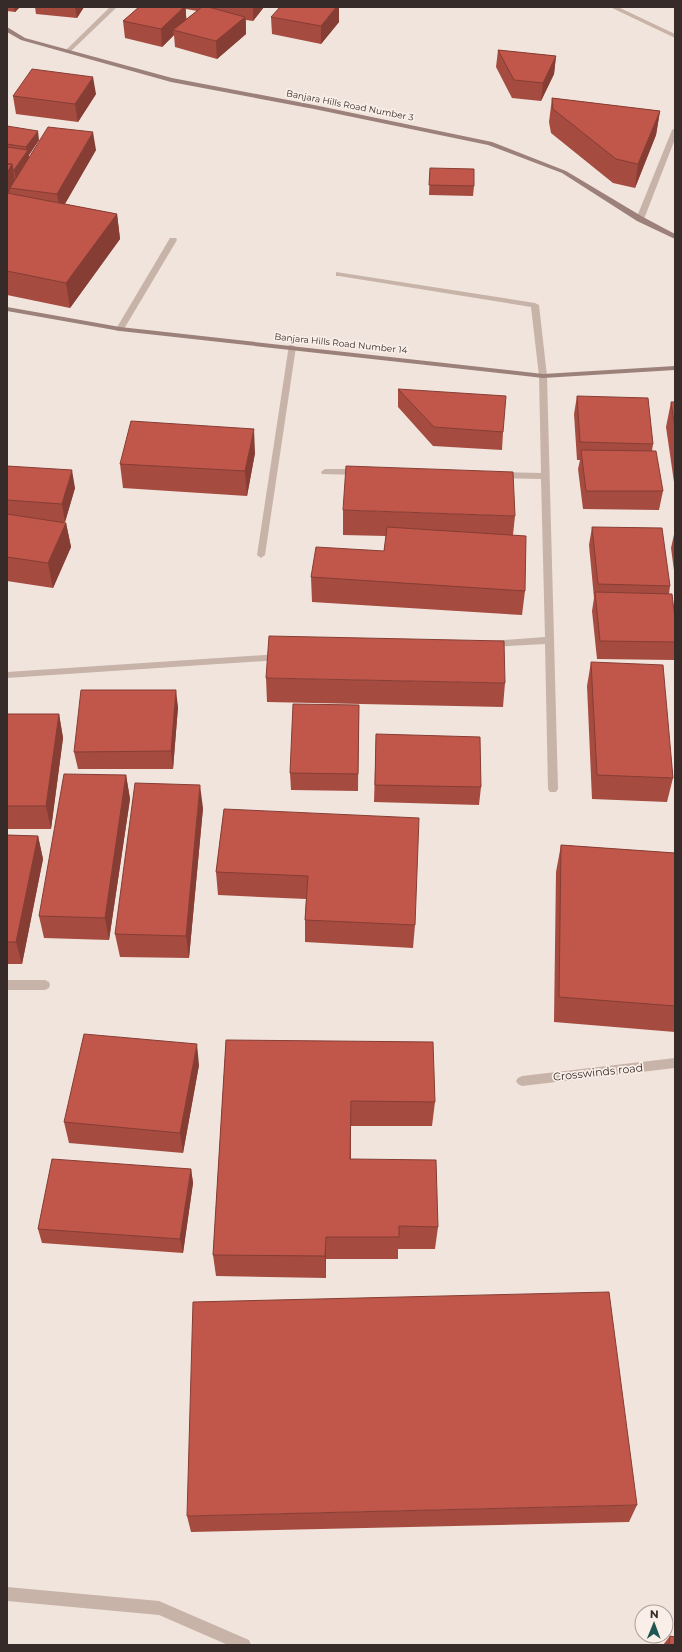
<svg xmlns="http://www.w3.org/2000/svg" width="682" height="1652" font-family="Montserrat,sans-serif">
<rect width="100%" height="100%" fill="#f1e4dc"/>
<g fill="none" stroke-linecap="round" stroke-linejoin="round">
<path fill="#c8b3a8" fill-rule="evenodd" d="M110,7H117L70,52H66V50Z
M610,7H618L675,34V38Z
M675,128V139L644,219L643,221H637L636,219L672,130Z
M170,238H176L177,240L124,329L123,331H117L116,329Z
M336,272L535,303L539,305L547,376L558,789L556,792H550L548,789L545,644L490,647L485,644L490,641L545,637L541,479L499,478L495,475L499,472L541,473L539,376L531,307L339,276H336Z
M289,345H292L296,347L265,555L261,558L257,555Z
M325,469H359L363,472L359,475L322,474L321,472Z
M280,654L285,657L280,660L7,678V672Z
M7,980H45L49,982L50,985L49,988L45,990H7Z
M675,1058V1068L522,1086L518,1084L516,1081L518,1078L522,1076Z
M7,1587L159,1601L249,1640L251,1645H228L159,1615L7,1601Z"/>
<path fill="#9c817a" fill-rule="evenodd" d="M7,27L25,38L172,78L314,105L492,142L566,171L643,217L675,234V239L637,221L562,173L488,145L314,109L171,82L21,40L7,32Z
M7,307L120,327L543,374L675,366V370L543,378L120,331L7,311Z"/>
</g>
<path fill="#a54b40" fill-rule="evenodd" d="M7,7H20L15,12L7,11Z
M35,7H84L77,18L36,14Z
M139,7H264L253,21L246,20V34L217,59L175,47L174,35L162,47L125,38L123,21ZM186,9L197,11L186,19Z
M271,17L339,22L321,44L272,34Z
M498,50L556,56L554,74L541,101L512,98L496,67Z
M96,94L78,122L16,114L13,96Z
M552,98L660,111L656,135L635,188L613,183L551,133L549,122Z
M7,126L39,140L29,155V157L96,150L65,204L117,214L120,239L70,308L7,295Z
M430,168L474,186L473,196L429,195Z
M398,389L503,432L502,450L433,446L398,407Z
M577,396L653,444L652,451L663,491L659,510L583,509L578,469L580,460H577L574,414Z
M671,402H675V489L666,427Z
M255,453L247,496L123,488L120,464Z
M7,466L75,488L65,522H60L66,523L71,547L53,588L7,581Z
M343,510L515,516L513,535L525,591L522,615L312,602L311,577L384,551L386,536L343,535Z
M592,527L670,586L669,594L675,619V657L674,660L597,659L592,611L594,598L589,545Z
M675,530V578L671,548Z
M591,662L673,778L667,802L592,799L587,686Z
M266,678L505,683L503,707L267,702Z
M359,705L358,791L291,790L290,773Z
M178,707L173,769H78L74,752Z
M7,714H59L63,738L51,829H7Z
M376,734L481,787L479,805L374,802Z
M126,775L130,799L109,940L44,938L39,916Z
M203,808L189,958L120,957L115,934Z
M224,809L415,925L413,948L305,942V920L306,899L218,895L216,872Z
M7,835L38,836L43,859L22,964H7Z
M561,845L675,853V1032L554,1022L556,872Z
M226,1040L435,1102L432,1126H351V1159L438,1227L435,1249H398V1259H326V1278L216,1276L213,1255Z
M199,1065L183,1153L69,1143L64,1122Z
M191,1169L193,1183L183,1253L42,1243L38,1229Z
M637,1505L629,1522L191,1532L187,1516Z
M670,1636L675,1645H663Z"/>
<path fill="#863d34" d="M14,7H20L15,12Z
M75,7H84L77,18Z
M184,7H185L187,23L173,30L174,35L162,47L161,29Z
M253,7H264L253,21Z
M336,7H339V22L321,44V26Z
M245,17L246,34L217,59L216,41Z
M556,56L554,74L541,101L543,83Z
M93,77L96,94L78,122L75,104Z
M660,111L656,135L635,188L638,164Z
M38,131L39,140L29,155V159L16,180L14,170L26,152V147Z
M93,132L96,150L60,212L57,194Z
M12,164L15,182L10,188V191L7,196V173Z
M117,214L120,239L70,308L66,283Z
M254,429L255,453L247,496L245,471Z
M72,470L75,488L65,522L62,504Z
M66,523L71,547L53,588L48,563Z
M176,690L178,707L173,769L171,751Z
M59,714L63,738L51,829L46,806Z
M126,775L130,799L109,940L105,918Z
M200,785L203,808L189,958L186,936Z
M38,836L43,859L22,964L16,942Z
M197,1044L199,1065L183,1153L180,1133Z
M191,1169L193,1183L183,1253L180,1239Z
M326,1237V1278L325,1256Z"/>
<path fill="#c0574a" stroke="#863d34" d="M139,7H184L161,29L123,21Z
M202,7H208L245,17L216,41L173,30Z
M280,7H336L321,26L271,17Z
M498,50L556,56L543,83L514,80Z
M32,69L93,77L75,104L13,96Z
M552,98L660,111L638,164L616,159L553,109Z
M7,126L38,131L26,147L7,144Z
M48,127L93,132L57,194L10,188Z
M7,147L28,150L14,170H13L12,164H7Z
M7,164H12L7,173Z
M430,168L474,169V186L429,185Z
M7,193L117,214L66,283L7,271Z
M398,389L506,396L503,432L434,427Z
M577,396L648,398L653,444L580,442Z
M671,402H675V429Z
M131,421L254,429L245,471L120,464Z
M581,450L656,451L663,491H586Z
M7,466L72,470L62,504L7,500Z
M346,466L513,472L515,516L343,510Z
M7,514L66,523L48,563L7,557Z
M387,527L526,536L525,591L311,577L316,547L384,551Z
M592,527L662,528L670,586L598,584Z
M595,592L672,594L675,619V642L600,641Z
M269,636L504,641L505,683L266,678Z
M591,662L663,665L673,778L597,775Z
M81,690H176L171,751L74,752Z
M293,704L359,705L358,774L290,773Z
M7,714H59L46,806H7Z
M376,734L480,737L481,787L375,785Z
M64,774L126,775L105,918L39,916Z
M135,783L200,785L186,936L115,934Z
M224,809L419,818L415,925L305,920L308,876L216,872Z
M7,835L38,836L16,942H7Z
M561,845L675,853V1006L559,997Z
M84,1034L197,1044L180,1133L64,1122Z
M226,1040L433,1042L435,1102L351,1101L350,1159L436,1160L438,1227L399,1226V1237H326L325,1256L213,1255Z
M52,1159L191,1169L180,1239L38,1229Z
M609,1292L637,1505L187,1516L193,1302Z
M670,1636L675,1637V1645H669Z"/>
<g text-anchor="middle" dominant-baseline="central" stroke-width="3.5" stroke-linejoin="round" paint-order="stroke">
<g font-size="9" fill="#362b28" stroke="#f9efe8">
<text transform="translate(350 105) rotate(11)">Banjara Hills Road Number 3</text>
<text transform="translate(341 343) rotate(6)">Banjara Hills Road Number 14</text>
</g>
<g font-size="11" fill="#362b28" stroke="#f9efe8">
<text transform="translate(598 1072) rotate(-6)">Crosswinds road</text>
</g>
</g>
<rect width="682" height="1652" fill="none" stroke="#362b28" stroke-width="16"/>
<g transform="translate(654 1624) rotate(1)"><circle r="19" fill="#f9efe8" stroke="#aba19b"/>
<path d="M0-3L7 15L0 10L-7 15Z" fill="#205551"/>
<text y="-6" font-size="11" font-weight="bold" text-anchor="middle" fill="#362b28">N</text>
</g>
</svg>
